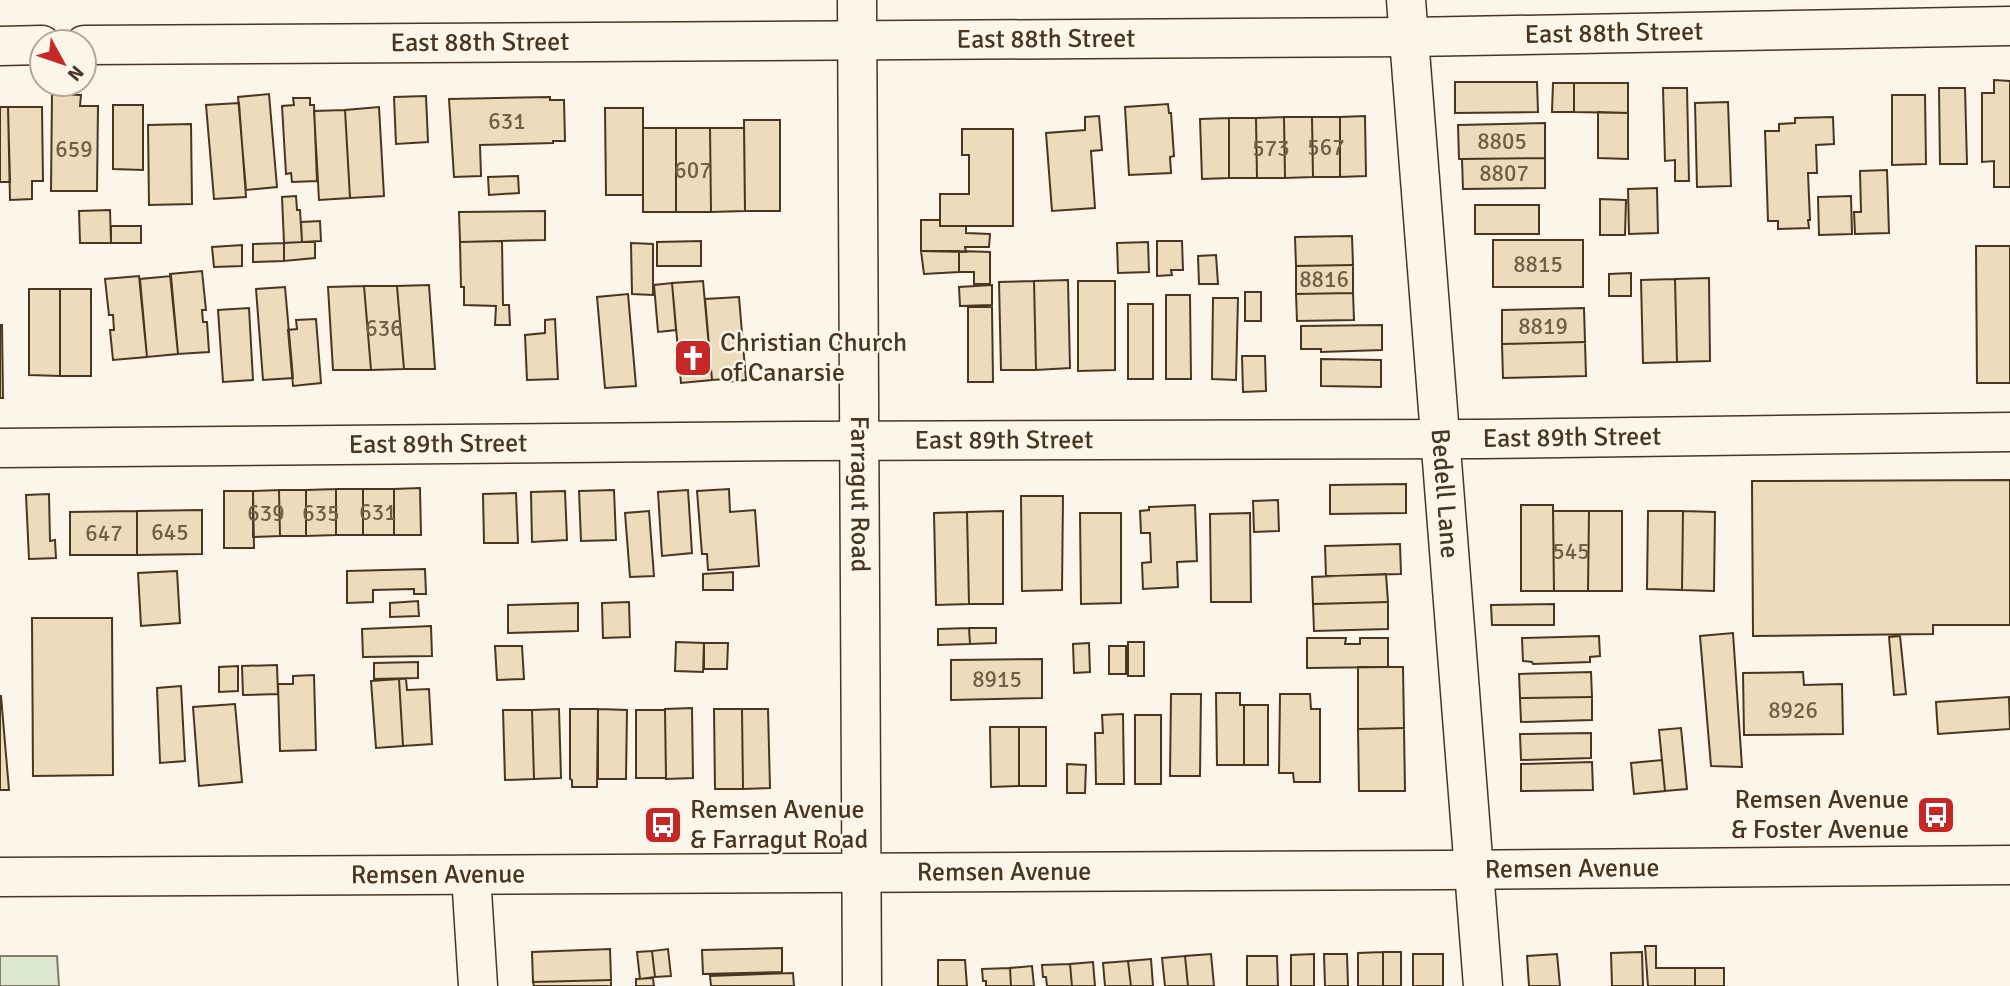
<svg xmlns="http://www.w3.org/2000/svg" width="2010" height="986" font-family="Signika,sans-serif">
<rect width="100%" height="100%" fill="#fbf6e9"/>
<path fill="#dce7d0" stroke="#887966" stroke-width="2" d="M0,956H57L59,986H0Z"/>
<path fill="#ecdcbc" stroke="#4a3520" stroke-width="2" d="M1994,80L2010,81V187H1994V161L1982,162V93H1994Z
M1455,82H1537L1538,112L1455,113Z
M1553,83H1574V112H1552Z
M1574,83H1628V113L1574,112Z
M1663,88H1687L1689,181H1675V160L1665,161Z
M1939,88H1965L1967,164H1940Z
M52,94L81,95L80,106H98L97,191H51Z
M269,94L277,187L246,190L238,97Z
M1892,95H1925L1926,164L1892,165Z
M426,96L428,142L396,144L394,97Z
M550,97V100H564L565,141H553V143L480,145L481,176L454,177L449,99Z
M293,98H310V105H314L317,181L292,182L291,173L286,174L282,106L294,105Z
M1728,102L1731,186L1697,187L1695,103Z
M239,103L246,197L214,199L206,105Z
M1168,104L1169,113H1171L1174,156L1170,157L1171,173L1129,175L1125,107Z
M113,105H143V170L113,169Z
M0,107H8L10,182H0Z
M8,107H42L43,181H32V199L10,200Z
M379,107L384,196L350,198L345,110Z
M605,108H643V195H606Z
M345,110L350,198L319,200L314,111Z
M1598,112L1628,113V159L1598,158Z
M1099,116L1102,150L1091,151L1095,208L1052,211L1046,133L1085,130V117Z
M1365,116L1366,176L1340,177V117Z
M1284,117H1312L1313,177L1285,178Z
M1284,117L1285,178H1257L1256,118Z
M1312,117H1340V177H1313Z
M1833,117L1834,144L1816,145L1817,173H1808L1810,220H1808L1809,228L1778,229V221H1768L1765,131H1779V124L1795,123V118Z
M1229,118H1256L1257,178H1229Z
M1229,118V178L1202,179L1200,119Z
M744,120H780V211H745Z
M1545,123V158L1459,159L1458,125Z
M191,124L192,204L149,205L148,125Z
M643,128H676V212H643Z
M676,128H710L711,212H676Z
M710,128H744L745,211L711,212Z
M962,129H1013V226H940V194H969V155H962Z
M1545,158V188L1463,189L1462,159Z
M1887,170L1889,233L1855,234L1854,212H1861L1860,171Z
M518,176L519,193L489,195L488,177Z
M1657,188L1658,233L1629,234L1628,189Z
M296,196L297,210H300L302,242L284,243L282,197Z
M1851,196L1852,234L1819,235L1818,197Z
M1600,199L1626,200L1625,235H1600Z
M1475,205H1539V234H1475Z
M110,210L111,243H80L79,211Z
M545,211V240L460,242L459,212Z
M921,220H940V226H966V233L990,234L989,247H965L966,252L921,251Z
M320,221L321,241L302,242L301,222Z
M111,226H141V243H111Z
M1352,236L1353,265L1296,266L1295,237Z
M1493,240H1583V287H1493Z
M502,241L503,305H509L510,325H495L496,306L464,305V287H461L460,242Z
M701,241V266H657V242Z
M1157,241H1182L1183,270H1171L1172,275L1157,276Z
M302,242H315V258L284,261V243Z
M1148,242L1149,272L1118,273L1117,243Z
M284,243V261L253,262V244Z
M631,243L653,244V295L632,294Z
M242,245V266L214,267L212,247Z
M1976,246H2010V383H1977Z
M921,251H959V272L924,274Z
M959,251L990,252V284H974V272H959Z
M1216,255L1218,284H1199L1198,256Z
M1353,265V293L1296,294V266Z
M202,271L206,310H202L203,322H207L209,352L178,354L170,274Z
M1631,273V296H1609V274Z
M139,276L147,357L113,360L110,330H114L113,315H109L105,279Z
M171,276L178,354L147,357L140,279Z
M1709,278L1710,361L1677,362L1675,279Z
M1675,279L1677,362L1643,363L1641,280Z
M1068,280L1070,368L1036,370L1034,281Z
M703,281L712,380L681,383L672,283Z
M1034,281L1036,370H1001L999,282Z
M1078,281H1115V370L1078,371Z
M672,283L676,330L658,332L654,285Z
M429,285L435,369H404L397,286Z
M992,285V305L960,306L959,287Z
M364,286H397L404,369L371,370Z
M364,286L371,370H333L328,287Z
M285,287L293,378L263,380L256,289Z
M29,289H60V376L29,375Z
M60,289H91V376H60Z
M1245,292H1261V321H1245Z
M1353,293L1354,320L1297,321L1296,294Z
M628,294L636,386L605,388L597,297Z
M1166,295H1190L1191,379H1166Z
M739,297L746,380L726,382L725,379L712,380L705,299Z
M1213,298H1238L1236,380L1212,379Z
M1128,304H1153V379H1128Z
M968,307H992L993,382H968Z
M249,308L253,380L223,382L218,310Z
M1584,308L1585,342L1502,344V310Z
M316,319L321,383L293,386L288,330L297,329L296,320Z
M555,319L558,379L527,380L525,335L545,333V320Z
M0,325H2L3,398H0Z
M1382,325V350L1321,352V349H1301V326Z
M1585,342L1586,376L1503,378L1502,344Z
M1242,356H1265L1266,391L1243,392Z
M1321,359L1381,360V387L1321,386Z
M2010,480V625H1933V634L1753,636L1752,481Z
M1406,484V513L1330,514V485Z
M420,488L421,535H394V489Z
M336,489H363V535H336Z
M336,489V535L306,536V490Z
M363,489H394V535H363Z
M729,489L730,512L755,510L759,566L708,570L707,554H702L697,491Z
M279,490H306V536H280Z
M279,490L280,536L253,537V491Z
M614,490L616,540L581,541L579,491Z
M688,490L692,553L662,556L658,492Z
M224,491H253L254,548H224Z
M565,491L567,540L532,542L531,492Z
M516,493L518,543H484L483,494Z
M49,494L50,541L55,540L56,558L29,559L26,495Z
M1021,496H1063L1062,590L1022,591Z
M1278,500L1279,531L1254,532L1253,501Z
M1195,505L1197,561L1177,562L1178,587L1143,589L1142,563L1151,562L1150,533H1141L1140,511L1149,510V507Z
M1521,505H1553L1554,591H1521Z
M202,510V554L137,555V511Z
M137,511V555H70V512Z
M649,511L654,576L630,577L625,513Z
M1003,511V604H969L967,512Z
M1553,511H1589L1588,591H1554Z
M1589,511H1622V591H1588Z
M1648,511H1683L1682,590L1647,589Z
M1683,511L1715,512L1714,591L1682,590Z
M967,512L969,604L936,605L934,513Z
M1080,513H1121V603L1081,604Z
M1250,513L1251,602H1211L1210,514Z
M1400,544L1401,574L1326,576L1325,546Z
M425,569L426,594H414V589L373,590V602L347,603V571Z
M177,571L180,623L141,626L138,573Z
M733,572V590H703V574Z
M1386,574L1388,602L1313,604L1312,577Z
M418,601L419,616L390,617V603Z
M629,602L630,637L603,638L602,603Z
M1388,602V629L1314,631L1313,604Z
M578,603V631L508,633V605Z
M1554,604V625H1492L1491,605Z
M32,618H112L113,775L33,776Z
M431,626L432,656L363,657L362,629Z
M969,628H996V643L970,644Z
M969,628L970,644L938,645V629Z
M1733,633L1742,767L1711,766L1700,636Z
M1599,636L1600,656L1590,657V662L1533,664L1532,662L1523,661L1522,638Z
M1900,636L1906,694L1894,695L1889,637Z
M1307,638H1346L1345,644H1360V638H1388V667L1307,668Z
M676,642L704,643L703,672L675,671Z
M1128,642H1144V676H1128Z
M704,643H728L727,669H704Z
M1089,643L1090,672L1074,673L1073,644Z
M495,646H522L524,679L497,680Z
M1109,646H1126V674H1109Z
M1042,659V698L951,700V660Z
M418,662V678L374,679V663Z
M277,665L278,694L243,695L242,666Z
M238,666V691L219,692V667Z
M1358,667H1403L1404,728L1358,729Z
M1591,672L1592,697L1520,698L1519,674Z
M1803,672L1804,685L1842,684L1843,734L1744,735L1743,673Z
M314,675L316,750L280,751L278,684H293V676Z
M399,679L403,746L376,748L371,681Z
M399,679H406L407,690L429,689L432,744L403,746Z
M181,686L185,761L160,763L157,688Z
M1216,693H1240V705H1244V765H1217Z
M1171,694H1201L1200,776H1170Z
M1280,694H1310L1311,709H1320V782H1294L1293,773H1279Z
M0,696H1L9,790H0Z
M1592,697V720L1521,722L1520,698Z
M2009,697L2010,729L1938,734L1936,702Z
M235,704L242,782L199,786L193,707Z
M1244,705H1268V765H1244Z
M692,708L693,778L666,779L665,709Z
M559,709L561,778L534,779L532,710Z
M570,709H598L597,787H572V780L570,779Z
M598,709L627,710L626,779H598Z
M714,709H742L743,789H715Z
M742,709H768L770,788L743,789Z
M503,710H532L534,779L505,780Z
M636,710H665L666,778H636Z
M1123,714L1124,784H1096L1095,733H1103L1102,715Z
M1135,715H1161V784H1135Z
M990,727H1019V786L991,787Z
M1019,727H1046V786H1019Z
M1404,728L1405,791H1359L1358,729Z
M1681,728L1687,789L1665,791L1659,730Z
M1591,733V758L1521,760L1520,734Z
M1662,760L1665,791L1634,794L1631,763Z
M1592,762L1593,790L1521,791V764Z
M1067,764L1086,765L1085,793H1067Z
M1645,946H1656V968H1695V986H1648Z
M782,948V972L703,974L702,950Z
M610,949L611,980L533,982L532,952Z
M668,949L671,976L655,977L652,951Z
M652,951L655,977L640,979L637,952Z
M1383,952V986H1358V953Z
M1383,952H1401V986H1383Z
M1642,952L1643,986H1612L1611,953Z
M1211,954L1214,986H1188L1185,956Z
M1314,954V986H1291V955Z
M1324,954H1347L1348,986H1325Z
M1413,954H1443V986H1413Z
M1557,954L1560,986H1529L1527,956Z
M1185,956L1188,986H1165L1162,958Z
M1247,956H1277L1278,986H1247Z
M1151,959L1153,986H1131L1128,961Z
M938,960H965L967,986H938Z
M1128,961L1131,986H1105L1103,963Z
M1093,962L1095,986H1072L1070,964Z
M1070,964L1072,986H1047L1046,977H1043L1042,965Z
M1032,966L1034,986H1011L1010,968Z
M1010,968L1011,986H986V981H983L982,969Z
M1695,968H1724V986H1695Z
M793,973L794,986H711L710,976Z
M653,978L654,986H636V979Z
M611,980V986H534L533,982Z"/>
<g fill="none" stroke-linecap="round" stroke-linejoin="round">
<defs>
<g id="minor">
<path id="s1" d="M857,0L862,986"/>
<path id="s2" d="M1406,0L1483,986"/>
<path id="s3" d="M84,45L1410,37L2010,26"/>
<path d="M0,46L42,45"/>
<path id="s4" d="M0,448L801,441L1480,439L2010,432"/>
<path d="M471,875L478,986"/>
</g>
<g id="major">
<path id="s5" d="M0,877L1443,870L2010,865"/>
</g>
</defs>
<use href="#minor" stroke="#4a3520" stroke-width="41"/>
<use href="#major" stroke="#4a3520" stroke-width="41"/>
<use href="#minor" stroke="#fbf6e9" stroke-width="38"/>
<use href="#major" stroke="#fbf6e9" stroke-width="38"/>
</g>
<defs>
<symbol id="church-square" viewBox="-11 -11 22 22"><rect x="-9" y="-9" width="18" height="18" rx="4" fill="#c62828" stroke="#fbf6e9"/><path d="M-1.2-6h2.4v3.5h3.3v2.4h-3.3V6h-2.4V-.1h-3.3v-2.4h3.3Z" fill="#fff"/></symbol>
<symbol id="bus-square" viewBox="-11 -11 22 22"><rect x="-9" y="-9" width="18" height="18" rx="4" fill="#c62828" stroke="#fbf6e9"/><path d="M-5-6H5V4H4V6H2V4H-2V6H-4V4H-5ZM-3.5-4V0h7V-4ZM-3.5 1.2v1.5H-2V1.2ZM2 1.2v1.5H3.5V1.2Z" fill="#fff"/></symbol>
</defs>
<g fill-rule="evenodd">
<use href="#church-square" x="671" y="336" width="44" height="44"/>
<use href="#bus-square" x="1914" y="793" width="44" height="44"/>
<use href="#bus-square" x="641" y="803" width="44" height="44"/>
</g>
<g text-anchor="middle" dominant-baseline="central" stroke-width="5" stroke-linejoin="round" paint-order="stroke">
<g font-size="23" fill="#725f47">
<text x="507" y="121">631</text>
<text x="1502" y="141">8805</text>
<text x="1326" y="147">567</text>
<text x="1271" y="148">573</text>
<text x="74" y="149">659</text>
<text x="693" y="170">607</text>
<text x="1504" y="173">8807</text>
<text x="1538" y="264">8815</text>
<text x="1324" y="279">8816</text>
<text x="1543" y="326">8819</text>
<text x="384" y="328">636</text>
<text x="378" y="512">631</text>
<text x="266" y="513">639</text>
<text x="321" y="513">635</text>
<text x="170" y="532">645</text>
<text x="104" y="533">647</text>
<text x="1571" y="551">545</text>
<text x="997" y="679">8915</text>
<text x="1793" y="710">8926</text>
</g>
<g font-size="26" fill="#4a3520" stroke="#fbf6e9">
<text stroke="none"><textPath href="#s3" startOffset="1530">East 88th Street</textPath></text>
<text stroke="none"><textPath href="#s3" startOffset="962">East 88th Street</textPath></text>
<text stroke="none"><textPath href="#s3" startOffset="396">East 88th Street</textPath></text>
<text stroke="none"><textPath href="#s4" startOffset="1572">East 89th Street</textPath></text>
<text stroke="none"><textPath href="#s4" startOffset="1004">East 89th Street</textPath></text>
<text stroke="none"><textPath href="#s4" startOffset="438">East 89th Street</textPath></text>
<text stroke="none"><textPath href="#s1" startOffset="494">Farragut Road</textPath></text>
<text stroke="none"><textPath href="#s2" startOffset="495">Bedell Lane</textPath></text>
<text stroke="none"><textPath href="#s5" startOffset="1572">Remsen Avenue</textPath></text>
<text stroke="none"><textPath href="#s5" startOffset="1004">Remsen Avenue</textPath></text>
<text stroke="none"><textPath href="#s5" startOffset="438">Remsen Avenue</textPath></text>
</g>
<g font-size="26" fill="#4a3520" stroke="#fbf6e9" text-anchor="start">
<text x="720" y="343">Christian Church<tspan x="720" dy="30">of Canarsie</tspan></text>
<text x="1909" y="800" text-anchor="end">Remsen Avenue<tspan x="1909" dy="30">&amp; Foster Avenue</tspan></text>
<text x="690" y="810">Remsen Avenue<tspan x="690" dy="30">&amp; Farragut Road</tspan></text>
</g>
</g>
<g transform="translate(63 63) rotate(130)"><circle r="33" fill="#fbf6e9" stroke="#b4a999" stroke-width="2"/>
<path d="M0-5L12 26L0 18L-12 26Z" fill="#c62828"/>
<text y="-10" font-size="19" font-weight="bold" text-anchor="middle" fill="#4a3520">N</text>
</g>
</svg>
